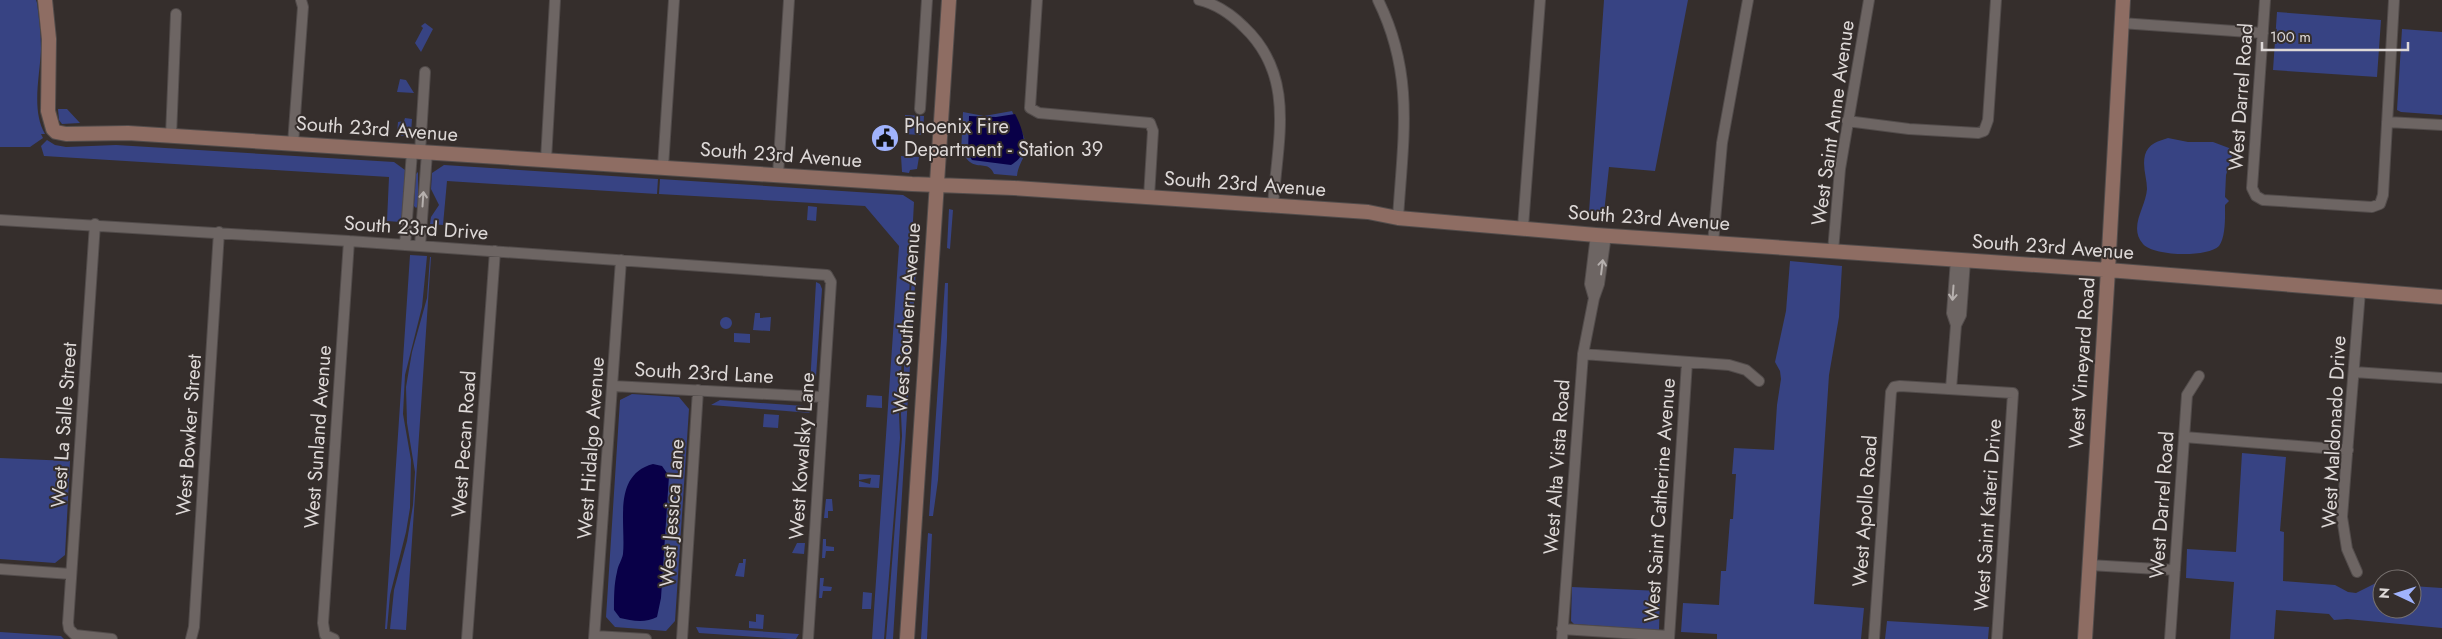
<svg xmlns="http://www.w3.org/2000/svg" width="2442" height="639" font-family="Jost,sans-serif">
<rect width="100%" height="100%" fill="#352e2c"/>
<path fill="#374383" d="M0,0H36L37,3C39,18 41,33 41,49C40,76 31,110 45,134H41L43,138L30,147H0Z
M1604,0H1688L1655,171L1609,167L1604,213L1589,212Z
M2277,12L2381,20L2377,77L2273,70Z
M425,23L433,29L421,52L415,43L423,28L421,26Z
M2402,29L2442,32V115L2401,112L2397,110Z
M400,79L406,80L414,93L397,92Z
M58,109H67L80,123L62,124L59,120Z
M1012,111C1017,123 1029,140 1025,153C1022,162 1018,166 1017,176L994,174C989,161 979,169 970,162C966,159 966,156 961,153L963,112L984,116Z
M905,115L924,116L923,133L920,135L904,134Z
M405,118L412,119L411,133L402,136L397,133L398,122L404,121Z
M2168,138L2188,142H2213L2229,148L2232,156L2226,175L2225,197L2229,201L2225,205C2225,216 2226,237 2219,246C2207,258 2153,256 2143,244C2128,227 2146,207 2147,189C2147,178 2142,167 2145,155C2148,144 2158,141 2168,138Z
M47,140L55,145L66,147L116,145L394,162L405,170L402,215L400,222L387,221L389,177L44,156L41,146Z
M901,156L919,157L917,169L910,170L909,173L902,172Z
M444,165L658,179L657,194L447,181L443,225L430,224L431,217L439,205L431,189L432,173Z
M418,172V206L416,208L414,206L416,174Z
M660,179L903,195L914,202L908,315L903,337L899,414L900,438L884,639H872L899,246L865,206L659,194Z
M808,206L817,207L816,221L807,220Z
M949,209L953,210L950,249L947,248Z
M915,253H917L893,639H886L902,436L901,414L906,337Z
M410,255L427,256L422,307L405,375L403,414L411,460L410,508L406,532L390,595L387,629H385Z
M430,257H431L406,630L390,629L394,590L407,541L413,505L415,472L407,423L406,387L412,352L427,298Z
M1790,261L1842,266L1839,317L1829,375L1814,604L1864,608L1861,639H1717V634L1681,632L1683,603L1719,605L1721,571H1726L1730,519H1733L1736,474H1732L1734,448L1774,450L1777,405L1781,379L1780,371L1775,362L1786,311Z
M816,282L820,284L822,289L816,377L810,385Z
M945,283H948L947,338L938,480L933,516H929Z
M755,313H760V318L771,317L770,331L753,330Z
M720 323a6 6 0 1 1 12 0a6 6 0 1 1-12 0Z
M734,333L750,334V343L734,342Z
M632,394L679,397L689,409L675,621L666,631L615,627L606,617L620,400Z
M867,395L882,396V408L866,407Z
M720,400L804,406L810,413L711,405Z
M764,414L779,415L778,428L763,427Z
M2242,453L2286,457L2280,531L2284,532L2283,581L2335,585L2348,592L2356,593L2376,583L2382,584V609H2412V586L2442,588V628L2347,619L2334,620L2329,614L2276,610L2274,639H2230L2234,582L2186,578L2187,549L2236,552Z
M0,458L70,461L65,555L55,563L0,559Z
M859,474L880,475L879,488L859,487V481L870,484L871,478L859,480Z
M826,499H832L833,511H828V518H824Z
M928,533L932,534L927,639H921Z
M823,539H826V546L834,547V551H826L825,558H822Z
M797,543H805L804,554L792,553Z
M743,559H746L744,577L735,576L739,563H743Z
M820,578H824L823,586L832,587L831,591H823L822,598H819Z
M1572,587L1660,591L1659,630L1574,624L1571,621Z
M863,592L872,593L871,609H862Z
M756,614L764,615L763,629L749,628V621L756,622Z
M1887,621L1989,627L1988,639H1885Z
M696,627L799,634L796,639H788L699,633Z
M0,632L61,636L64,639H0Z"/>
<path fill="#090048" d="M1015,114C1024,131 1031,154 1011,165L972,160L968,154L969,116L996,117Z
M653,464L662,466L669,476L661,598L657,617C646,623 632,621 620,618L614,610C614,597 614,584 617,572C618,565 622,560 623,554C626,523 612,475 653,464Z"/>
<g fill="none" stroke-linecap="round" stroke-linejoin="round">
<defs>
<path id="street" d="M1037,0L1030,108L1039,113L1150,123L1153,131L1149,197
M1199,0C1216,4 1232,15 1244,27C1297,77 1277,142 1273,206
M1378,0C1415,75 1403,138 1398,218
M2265,0L2252,188L2256,196L2263,200L2372,207L2380,204L2383,195L2394,0
M2121,23L2263,33
M920,109L927,0
M1847,121L1909,129L1978,133L1984,131L1988,120L1996,0
M2387,122L2442,125
M171,136L176,14
M293,144L303,7L301,0
M420,152L425,72
M546,160L555,0
M663,167L674,0
M778,175L789,0
M0,220L349,241L827,275L831,282L808,639
M95,224L68,623L69,629L75,635L112,639
M1523,227L1540,0
M1713,243L1722,143L1748,0
M405,245L412,152
M420,246L427,153
M1833,251L1840,169L1869,0
M1956,260L1952,313L1956,325
M1594,298L1590,284L1596,235
M1583,354L1729,365L1746,370L1759,381
M2354,372L2442,378
M613,386L822,397
M1951,389L1956,325L1961,315L1965,261
M2184,437L2348,450
M2089,565L2175,570
M0,569L71,574
M2357,572L2347,549L2342,517L2360,291
M1562,629L1669,636
M595,636L646,639
M191,639L194,627L219,232
M334,639L325,635L323,623L349,241
M467,639L495,251
M594,639L621,260
M682,639L698,390
M1562,639L1583,354L1594,298L1599,284L1606,235
M1669,639L1687,362
M1874,639L1891,392L1894,387L1900,386L2013,393L1997,639
M2170,639L2187,395L2199,376"/>
<path id="secondary" d="M45,0L49,39L48,111L53,129L56,132L66,134L128,133L912,184L1014,188L1368,212L1398,218L1596,235L2108,270L2442,297
M907,639L949,0
M2085,639L2108,270L2123,0"/>
</defs>
<use href="#street" stroke="#524c4b" stroke-width="12"/>
<use href="#secondary" stroke="#524c4b" stroke-width="16"/>
<use href="#street" stroke="#6d6563" stroke-width="10"/>
<use href="#secondary" stroke="#8e6d63" stroke-width="14"/>
</g>
<defs><path id="oneway-shaft" d="M-6 0H5M1.5-3L5.5 0L1.5 3" fill="none" stroke-width="1.6" stroke-linecap="round" stroke-linejoin="round" transform="scale(1.25)"/></defs>
<g stroke="#b6b0ae">
<use href="#oneway-shaft" transform="translate(423 199) rotate(-86)"/>
<use href="#oneway-shaft" transform="translate(1602 267) rotate(-83)"/>
<use href="#oneway-shaft" transform="translate(1953 293) rotate(94)"/>
</g>
<defs>
<symbol id="civic-disc" viewBox="-11 -11 22 22"><circle r="9.5" fill="#a0b3fd" stroke="#352e2c"/><path d="M-.6-6.5H3V-4.5H.6V-3L4-1V1h2V6H-6V1h2V-1L-.6-3ZM-1.2 2.5V6h2.4V2.5Z" fill="#111"/></symbol>
</defs>
<g fill-rule="evenodd">
<use href="#civic-disc" x="869" y="122" width="32" height="32"/>
</g>
<g text-anchor="middle" dominant-baseline="central" stroke-width="4" stroke-linejoin="round" paint-order="stroke">
<g font-size="20" fill="#ddd8d7" stroke="#352e2c">
<text transform="translate(2241 97) rotate(-86)">West Darrel Road</text>
<text transform="translate(1833 123) rotate(-82)">West Saint Anne Avenue</text>
<text transform="translate(377 129) rotate(4)">South 23rd Avenue</text>
<text transform="translate(781 155) rotate(4)">South 23rd Avenue</text>
<text transform="translate(1245 184) rotate(4)">South 23rd Avenue</text>
<text transform="translate(1649 218) rotate(4)">South 23rd Avenue</text>
<text transform="translate(416 228) rotate(4)">South 23rd Drive</text>
<text transform="translate(2053 247) rotate(4)">South 23rd Avenue</text>
<text transform="translate(907 318) rotate(-86)">West Southern Avenue</text>
<text transform="translate(2082 363) rotate(-86)">West Vineyard Road</text>
<text transform="translate(704 373) rotate(3)">South 23rd Lane</text>
<text transform="translate(64 425) rotate(-86)">West La Salle Street</text>
<text transform="translate(2334 432) rotate(-87)">West Maldonado Drive</text>
<text transform="translate(189 435) rotate(-86)">West Bowker Street</text>
<text transform="translate(318 437) rotate(-86)">West Sunland Avenue</text>
<text transform="translate(464 444) rotate(-86)">West Pecan Road</text>
<text transform="translate(591 448) rotate(-86)">West Hidalgo Avenue</text>
<text transform="translate(802 456) rotate(-86)">West Kowalsky Lane</text>
<text transform="translate(1557 467) rotate(-86)">West Alta Vista Road</text>
<text transform="translate(1660 500) rotate(-86)">West Saint Catherine Avenue</text>
<text transform="translate(2162 505) rotate(-86)">West Darrel Road</text>
<text transform="translate(1865 511) rotate(-86)">West Apollo Road</text>
<text transform="translate(672 513) rotate(-86)">West Jessica Lane</text>
<text transform="translate(1988 515) rotate(-86)">West Saint Kateri Drive</text>
</g>
<g font-size="20" fill="#ddd8d7" stroke="#352e2c" text-anchor="start">
<text x="904" y="126">Phoenix Fire<tspan x="904" dy="23">Department - Station 39</tspan></text>
</g>
</g>
<g transform="translate(2397 594) rotate(274)"><circle r="24" fill="#352e2c" stroke="#787270"/>
<path d="M0-4L9 19L0 12L-9 19Z" fill="#a0b3fd"/>
<text y="-8" font-size="14" font-weight="bold" text-anchor="middle" fill="#ddd8d7">N</text>
</g>
<path d="M2262 42v8h146v-8" fill="none" stroke="#ddd8d7" stroke-width="2.5"/>
<text x="2270" y="42" font-size="15" fill="#ddd8d7" stroke="#352e2c" stroke-width="4" paint-order="stroke">100 m</text>
</svg>
